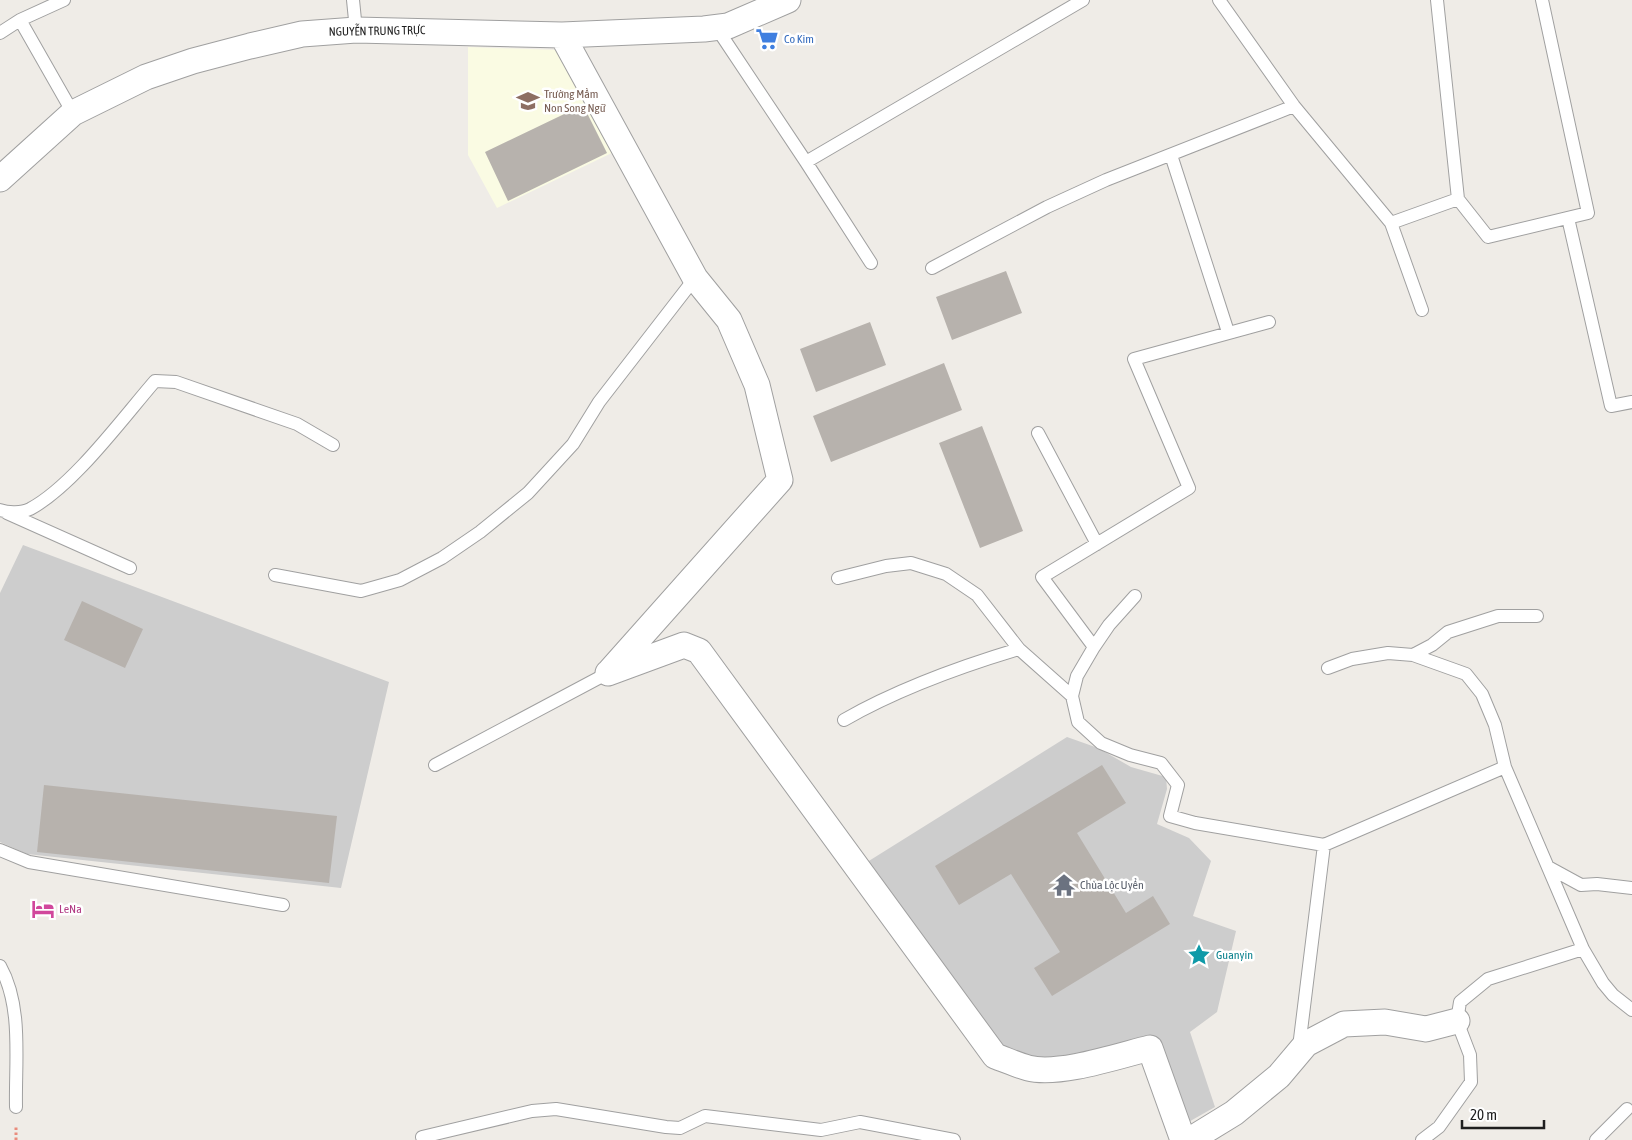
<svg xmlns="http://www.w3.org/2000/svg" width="1632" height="1140" font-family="'Asap Condensed',sans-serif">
<rect width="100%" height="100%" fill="#efece7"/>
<path fill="#fafbe3" d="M468,47L559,50L616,151L497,208L468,155Z"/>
<path fill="#cdcdcd" d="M23,545L389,682L341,888L27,854L0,842V593Z
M1067,737L1098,748L1131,767L1166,777L1167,789L1157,824L1189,838L1211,861L1193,916L1236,931L1217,1012L1190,1032L1215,1107L1185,1124L1155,1043L1031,1063L1001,1051L864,864Z"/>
<path fill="#b7b2ad" d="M583,105L607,153L508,201L485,152Z
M1006,271L1022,313L952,340L936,297Z
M870,322L886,365L816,392L800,349Z
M944,363L962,410L831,462L813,416Z
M982,426L1023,531L980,548L939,443Z
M82,601L143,629L125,668L64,640Z
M1102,765L1126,803L1077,833L1126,913L1153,896L1170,924L1052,996L1034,968L1060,952L1011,874L959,905L935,866Z
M44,785L337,816L329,883L37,852Z"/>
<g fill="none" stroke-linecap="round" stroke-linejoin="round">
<defs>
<path id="service" d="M353,0L356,30
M1219,0L1294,106L1391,223L1422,310
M1437,0L1458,199
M20,20L73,113
M716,27L806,162L871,263
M0,33L20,20L64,0
M1171,155L1228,332
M806,162L1083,0
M1568,218L1611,406L1632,402
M1391,223L1458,199L1488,237L1588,213L1542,0
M932,268L1047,207L1106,180L1294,106
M1038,433L1097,544
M0,510C8,513 22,513 30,509C73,486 122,419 155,381L176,382L297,424L333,445
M7,513L130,568
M275,575L361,591L400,580L442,558L480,532L528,493L573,444L599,402L695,278
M838,578L886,566L911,563L946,574L977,595L1019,649L1072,696
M1135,596L1109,625L1094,647L1077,676L1072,696L1078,722L1101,743L1130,755L1161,763L1178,785L1170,816L1195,823L1324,845L1505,767L1583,949L1603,983L1613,995L1632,1010
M1094,647L1042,577L1189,488L1134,359L1269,322
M1413,655L1432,645L1448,632L1498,616H1537
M1328,668L1352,659L1388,653L1413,655L1466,674L1482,694L1495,725L1505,767
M844,720C898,689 959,667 1019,649
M435,765L608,673
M0,850L29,862L283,905
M1548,867L1581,885L1597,884L1632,888
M0,966C23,1007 15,1061 16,1107
M1299,1047L1324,845
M422,1137L532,1111L556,1109L666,1127L680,1128L705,1116L821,1130L860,1122L954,1140
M1422,1140L1439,1127L1471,1082L1470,1055L1457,1021L1460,1002L1488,979L1583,949
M1596,1140L1627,1109"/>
<path id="minor" d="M562,35L695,278L729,320L757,385L780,480L610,671
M0,179L73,113L146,77L193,61L250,46L302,34L356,30L562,35L704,29L728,26L788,0
M608,673L684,645L699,651L995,1056C1006,1060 1017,1065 1028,1068C1059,1076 1118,1056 1150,1048L1183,1140
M1190,1140L1234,1113L1279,1076L1306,1044L1344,1024L1385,1022L1426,1029L1457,1021"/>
</defs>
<use href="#service" stroke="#a0a0a0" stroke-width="14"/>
<use href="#minor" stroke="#a0a0a0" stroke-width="27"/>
<path stroke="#e98c7d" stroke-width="3" stroke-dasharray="2.5 2.5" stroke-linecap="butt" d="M16,1140V1125"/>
<use href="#service" stroke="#fff" stroke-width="12"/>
<use href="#minor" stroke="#fff" stroke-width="25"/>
</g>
<defs>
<symbol id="supermarket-bare" viewBox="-9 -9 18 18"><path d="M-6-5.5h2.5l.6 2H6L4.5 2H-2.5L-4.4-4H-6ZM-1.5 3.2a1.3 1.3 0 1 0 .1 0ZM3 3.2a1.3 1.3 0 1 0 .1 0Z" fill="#3f7fe0" stroke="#fff" stroke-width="2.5" paint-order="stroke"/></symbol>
<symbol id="school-bare" viewBox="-9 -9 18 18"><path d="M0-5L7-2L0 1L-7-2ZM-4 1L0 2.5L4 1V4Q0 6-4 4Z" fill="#8d6e63" stroke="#fff" stroke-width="2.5" paint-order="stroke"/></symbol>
<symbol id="temple-bare" viewBox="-9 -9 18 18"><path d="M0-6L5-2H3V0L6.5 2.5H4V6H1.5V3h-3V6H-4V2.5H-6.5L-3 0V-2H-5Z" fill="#6b7280" stroke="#fff" stroke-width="2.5" paint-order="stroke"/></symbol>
<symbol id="hotel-bare" viewBox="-9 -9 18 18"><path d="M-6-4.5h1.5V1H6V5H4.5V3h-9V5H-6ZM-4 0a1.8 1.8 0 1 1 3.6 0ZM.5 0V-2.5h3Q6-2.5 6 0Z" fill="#d1479c" stroke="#fff" stroke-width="2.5" paint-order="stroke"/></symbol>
<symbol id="sight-bare" viewBox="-9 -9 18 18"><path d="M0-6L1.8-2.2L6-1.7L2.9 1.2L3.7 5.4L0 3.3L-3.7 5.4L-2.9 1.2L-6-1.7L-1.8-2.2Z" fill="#0f9aa8" stroke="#fff" stroke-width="2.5" paint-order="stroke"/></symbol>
</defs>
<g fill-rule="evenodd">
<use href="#supermarket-bare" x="751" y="23" width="32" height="32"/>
<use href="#school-bare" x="512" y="85" width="32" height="32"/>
<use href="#temple-bare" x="1048" y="869" width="32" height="32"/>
<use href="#hotel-bare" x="27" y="893" width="32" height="32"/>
<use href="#sight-bare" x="1183" y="939" width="32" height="32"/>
</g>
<g text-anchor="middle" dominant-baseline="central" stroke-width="5" stroke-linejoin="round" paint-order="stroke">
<g font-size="12" fill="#1f1f1f" stroke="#fff">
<text transform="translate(377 31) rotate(-1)">NGUYỄN TRUNG TRỰC</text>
</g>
<g font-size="12" fill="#366cbe" stroke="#fff" text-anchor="start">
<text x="784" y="39">Co Kim</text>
</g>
<g font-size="12" fill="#785e54" stroke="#fff" text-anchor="start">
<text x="544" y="94">Trường Mầm<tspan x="544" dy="14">Non Song Ngữ</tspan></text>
</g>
<g font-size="12" fill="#5b616d" stroke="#fff" text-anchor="start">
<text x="1080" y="885">Chùa Lộc Uyển</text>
</g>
<g font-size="12" fill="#b23c85" stroke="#fff" text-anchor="start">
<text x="59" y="909">LeNa</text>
</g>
<g font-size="12" fill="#0d838f" stroke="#fff" text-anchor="start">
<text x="1216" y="955">Guanyin</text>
</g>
</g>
<path d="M1462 1120v8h82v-8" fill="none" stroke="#1f1f1f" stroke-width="2.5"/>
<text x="1470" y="1120" font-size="15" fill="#1f1f1f" stroke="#ffffff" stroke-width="4" paint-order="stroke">20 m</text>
</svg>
